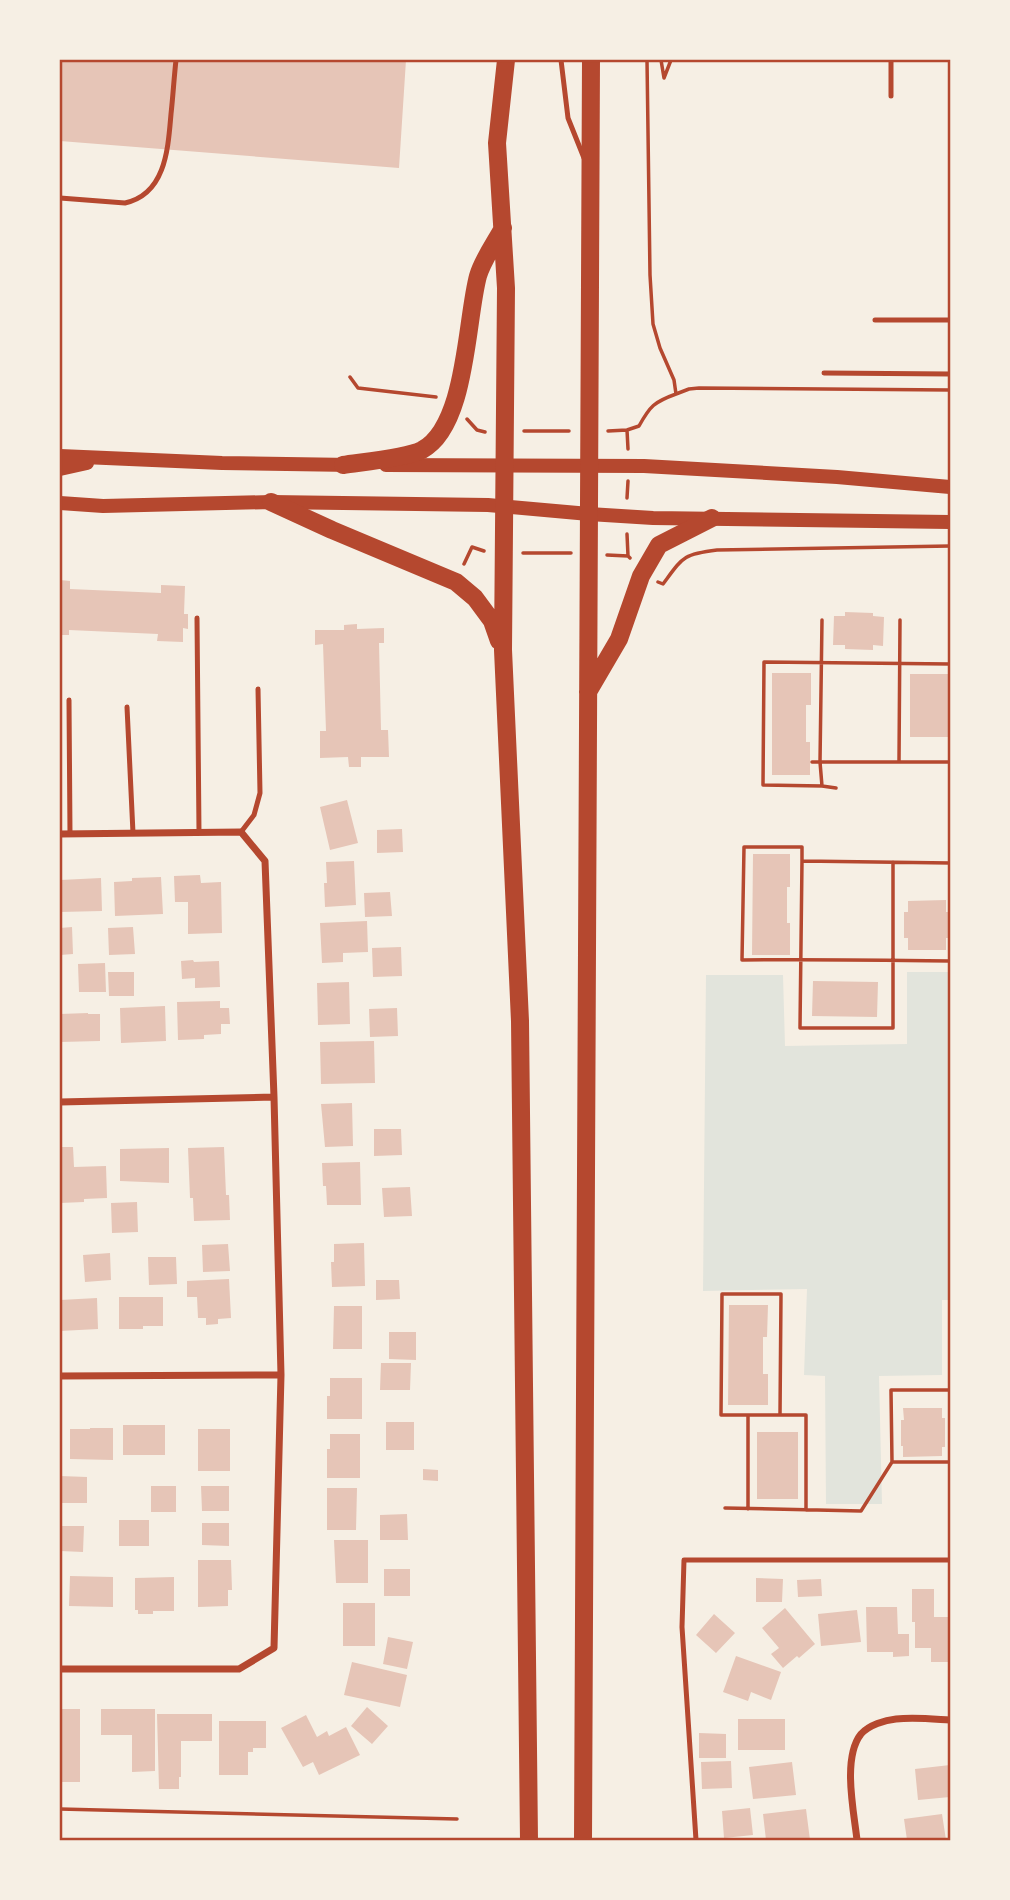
<svg xmlns="http://www.w3.org/2000/svg" width="1010" height="1900" font-family="Montserrat,sans-serif">
<rect width="100%" height="100%" fill="#f6efe4"/>
<path fill="#e2e4dc" d="M907,972H950V1300H942V1375L879,1376L882,1504H826L825,1376L804,1375L807,1289L703,1291L706,975H783L785,1046L907,1044Z"/>
<path fill="#e6c5b7" d="M60,60H406L399,168L60,141Z
M60,580L70,581V589L161,593V585L185,586L184,614H188V629L183,628V642L157,641L158,634L69,630V635H60Z
M845,612L873,613V616L884,617L883,646L873,645V650L845,649V645H833L834,616H845Z
M357,624V629L384,628V643H379L381,730H388L389,757H361V767H349L348,757L320,758V731H326L323,644L315,645V630H344V625Z
M772,673H811V705H806V742H810V775H772Z
M910,674H948V737H910Z
M347,800L358,843L330,850L320,807Z
M402,829L403,852L377,853V830Z
M753,854H790V887H787V923H790V955H752Z
M354,861L356,905L325,907L324,883H327L326,862Z
M200,875L201,883L221,882L222,933L188,934V902H175L174,876Z
M161,877L163,914L115,916L114,882L132,881V878Z
M101,878L102,911L60,912V880Z
M390,892L392,916L365,917L364,893Z
M946,900V912H949V938H946V950H908V938H904V912H908V901Z
M367,921L368,952L343,953V962L322,963L320,923Z
M72,927L73,954L60,955V928Z
M133,927L135,954L109,955L108,928Z
M401,947L402,976L373,977L372,948Z
M193,960L194,962L219,961L220,987L195,988V978L182,979L181,961Z
M105,963L106,992H79L78,964Z
M108,972H134V996H109Z
M813,981L878,982L877,1017L812,1016Z
M349,982L350,1024L318,1025L317,983Z
M220,1001V1008H229L230,1024H221V1034L204,1035V1039L178,1040L177,1002Z
M165,1006L166,1041L121,1043L120,1008Z
M397,1008L398,1036L370,1037L369,1009Z
M88,1013V1014H100V1041L60,1042V1014Z
M374,1041L375,1083L321,1084L320,1042Z
M352,1103L353,1146L325,1147L321,1104Z
M374,1129H401L402,1155L374,1156Z
M60,1147H73L74,1167L106,1166L107,1198L84,1199V1202L60,1203Z
M224,1147L226,1195H229L230,1220L194,1221L193,1198H190L188,1148Z
M169,1148V1183L120,1181V1149Z
M360,1162L361,1205H327L326,1186H323L322,1163Z
M410,1187L412,1216L384,1217L382,1188Z
M137,1202L138,1232L112,1233L111,1203Z
M364,1243L365,1286L332,1287L331,1262H334V1244Z
M228,1244L230,1271L203,1272L202,1245Z
M110,1253L111,1280L85,1282L83,1255Z
M148,1257H176L177,1284L149,1285Z
M229,1279L231,1318L218,1319V1324L206,1325V1318H198L197,1297H187V1281Z
M376,1280H399L400,1299L376,1300Z
M119,1297H163V1326H143V1329H119Z
M97,1298L98,1329L60,1331V1300Z
M729,1305H768L767,1337H763V1374H768V1405H728Z
M334,1306H362V1349H333Z
M389,1332H416V1360L389,1359Z
M381,1363H411L410,1390H380Z
M330,1378H362V1419H327V1396H330Z
M903,1408H942V1418H945V1447H942V1456L903,1457V1446H901V1420H904Z
M386,1422H414V1450H386Z
M123,1425H165V1455H123Z
M90,1428H113V1460L70,1459V1429H90Z
M198,1429H230V1471H198Z
M757,1432H798V1499H757Z
M330,1434H360V1478H327V1449H330Z
M423,1469L438,1470V1481L423,1480Z
M60,1476L87,1477V1503H60Z
M151,1486H176V1512H151Z
M201,1486H229V1511H202Z
M327,1488H357L356,1530H327Z
M407,1514L408,1540H380V1515Z
M119,1520H149V1546H119Z
M202,1523H229V1546L202,1545Z
M60,1526H84L83,1552L60,1551Z
M334,1540H368V1583H336Z
M198,1560H231L232,1590H228V1606L198,1607Z
M384,1569H410V1596H384Z
M70,1576L113,1577V1607L69,1606Z
M174,1577V1611H153V1614H138V1610H135V1578Z
M756,1578L783,1579L782,1602H756Z
M821,1579L822,1596L798,1597L797,1580Z
M912,1589H934V1617H950V1662H931V1648H915V1622H912Z
M343,1603H375V1646H343Z
M866,1607H897L898,1634H909V1656L893,1657V1652H867Z
M785,1608L815,1644L799,1658L797,1656L783,1668L771,1654L779,1648L762,1628Z
M857,1610L861,1642L821,1646L818,1614Z
M714,1614L735,1633L716,1653L696,1635Z
M388,1637L413,1642L407,1669L383,1664Z
M736,1656L781,1672L771,1700L751,1692L748,1701L723,1692Z
M352,1662L407,1675L400,1707L344,1695Z
M367,1707L388,1726L372,1744L351,1726Z
M60,1709H80V1782H60Z
M101,1709H155V1771L132,1772V1735H101Z
M157,1714H212V1741H181V1777H179V1789H159Z
M306,1715L317,1737L327,1731L329,1736L346,1727L360,1755L319,1775L313,1762L303,1767L281,1728Z
M738,1719H785V1750H738Z
M219,1721H266V1748H253V1752H248V1775H219Z
M699,1733L726,1734V1758H699Z
M731,1761L732,1788L702,1789L701,1762Z
M792,1762L796,1795L753,1799L749,1767Z
M950,1765V1797L918,1800L915,1769Z
M750,1808L753,1835L724,1838L722,1811Z
M806,1809L810,1840H766L763,1814Z
M942,1814L946,1840H907L904,1819Z"/>
<g fill="none" stroke-linecap="round" stroke-linejoin="round">
<path stroke="#b5482f" stroke-width="3.5" d="M661,60L664,78L671,60
M350,377L358,388L436,397
M676,394L689,389L699,388L950,390
M467,419L477,430L485,432
M627,430L628,449
M524,431H569
M608,431L627,430L639,426C650,406 654,402 676,394L674,380L660,348L653,324L650,275L647,60
M627,498L628,481
M627,534L628,556
M523,553H571
M607,555L628,556L630,558
M464,564L472,547L484,551
M658,582L663,584C683,557 683,554 717,550L950,546
M899,761L900,620
M812,762H950
M822,786L820,762L822,620
M836,788L822,786L763,785L764,662L950,664
M802,861L950,863
M893,862V1028H800L802,861V847H744L742,960C812,959 881,960 950,961
M950,1390H891L892,1462H950
M748,1415V1509
M780,1415L781,1294H722L721,1415C749,1415 778,1415 806,1415V1510
M725,1508L861,1511L892,1462
M60,1809L457,1819"/>
<path stroke="#b5482f" stroke-width="5" d="M561,60L568,118L584,158
M891,60V96
M60,198L125,203C166,194 168,148 171,114C173,96 174,78 176,60
M875,320H950
M824,373L950,374
M197,618L199,832
M69,700L70,834
M127,707L133,833
M241,832L254,815L260,793L258,689
M696,1840L682,1627L684,1560H950"/>
<path stroke="#b5482f" stroke-width="7" d="M60,834L241,832L265,861L274,1097L281,1375L274,1648L239,1669H60
M60,1102L274,1097
M60,1376L281,1375
M857,1840C854,1812 842,1758 861,1734C869,1725 885,1720 896,1719C914,1717 933,1719 950,1720"/>
<path stroke="#b5482f" stroke-width="14" d="M60,456L222,463L352,465
M386,465L644,466L837,477L950,487
M60,469L87,463
M60,503L103,506L271,502L488,505L589,514L653,518L950,522"/>
<path stroke="#b5482f" stroke-width="18" d="M506,60L497,143L506,288L503,650L520,1021L529,1840
M343,465C362,462 406,458 422,450C467,426 466,320 478,276C483,259 495,243 503,228
M271,502L332,530L456,582L475,598L492,621L499,641
M588,692L619,639L641,576L659,545L712,518
M583,1840L591,60"/>
</g>
<rect width="1010" height="1900" fill="none" stroke="#f6efe4" stroke-width="122"/>
<rect x="61" y="61" width="888" height="1778" fill="none" stroke="#b5482f" stroke-width="2.5"/>
</svg>
